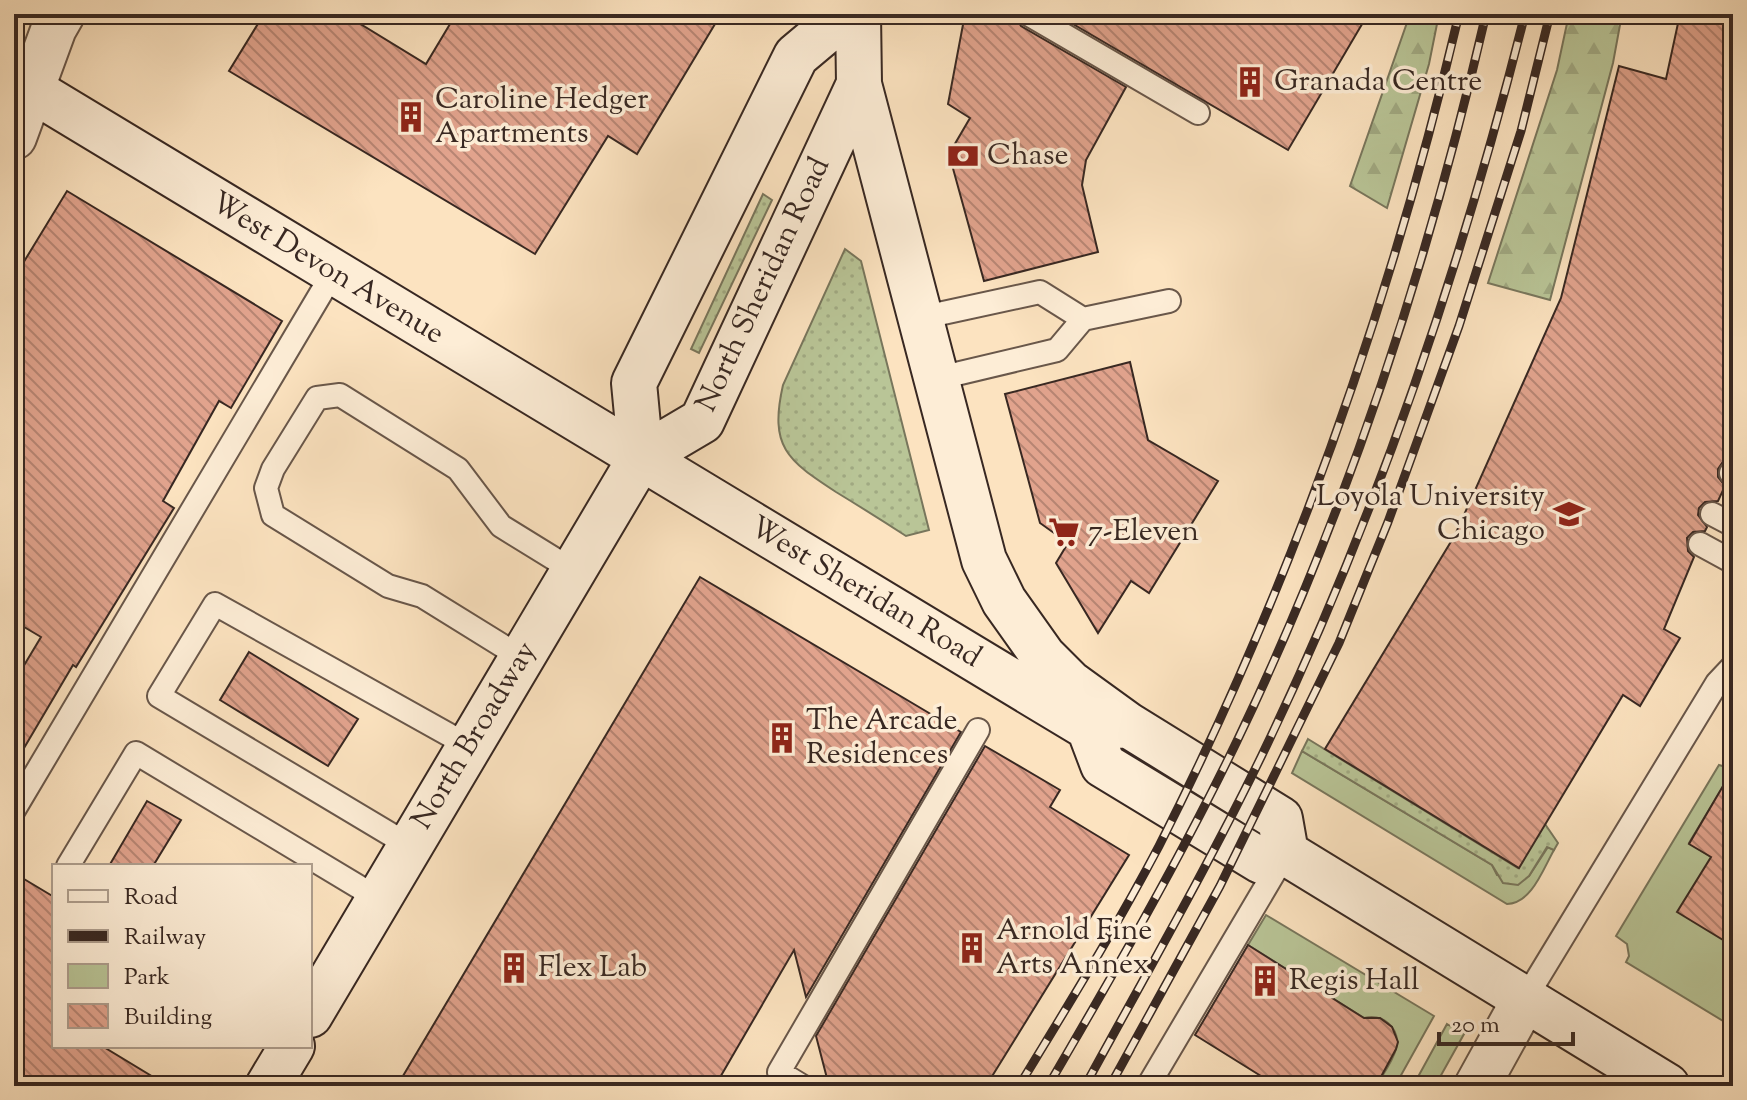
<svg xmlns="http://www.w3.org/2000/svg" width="1747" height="1100" font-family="'Sorts Mill Goudy',serif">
<defs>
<pattern id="forest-firs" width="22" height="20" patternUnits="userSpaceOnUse" patternTransform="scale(2)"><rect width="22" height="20" fill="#b9c597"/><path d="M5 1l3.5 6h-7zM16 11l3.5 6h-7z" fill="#a0a982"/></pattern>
<pattern id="garden-dots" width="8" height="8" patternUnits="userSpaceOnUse" patternTransform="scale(2)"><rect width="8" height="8" fill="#b9c597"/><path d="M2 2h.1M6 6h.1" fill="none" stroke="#a0a982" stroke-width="1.8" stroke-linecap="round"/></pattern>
<pattern id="building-back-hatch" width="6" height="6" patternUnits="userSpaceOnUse" patternTransform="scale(2)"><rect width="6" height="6" fill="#e1a38d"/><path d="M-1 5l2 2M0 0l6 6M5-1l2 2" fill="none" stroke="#b78573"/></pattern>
</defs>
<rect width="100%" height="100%" fill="#fce3c0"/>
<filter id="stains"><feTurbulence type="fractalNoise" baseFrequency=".0025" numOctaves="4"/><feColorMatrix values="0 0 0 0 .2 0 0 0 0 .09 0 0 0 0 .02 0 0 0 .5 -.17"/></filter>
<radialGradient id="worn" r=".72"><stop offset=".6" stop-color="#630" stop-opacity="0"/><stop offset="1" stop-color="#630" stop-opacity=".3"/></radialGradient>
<path fill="#b9c597" stroke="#78765c" stroke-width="2" d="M1302,751L1492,865L1497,875L1529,876L1548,847L1554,850C1543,869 1532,903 1507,904L1292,773Z
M1719,765L1733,769L1732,772L1689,843L1711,857L1733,946V1027L1626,962L1629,956L1627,944L1616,936Z
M1266,915L1434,1016L1395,1086H1376C1386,1068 1410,1042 1388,1023C1381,1017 1373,1016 1364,1018L1248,945Z
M1447,1024L1464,1034L1435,1086H1413Z"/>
<path fill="url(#forest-firs)" stroke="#78765c" stroke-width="2" d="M1410,14H1439L1429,64L1387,208L1350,186Z
M1569,14H1622L1613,63L1550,300L1488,283L1557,70Z"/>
<path fill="url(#garden-dots)" stroke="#78765c" stroke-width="2" d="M763,194L772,200L699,353L691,349Z
M845,249L861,261L929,530L906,536C883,521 859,506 836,492C787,460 769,447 783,385Z
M1308,739L1518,868L1545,824L1558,843L1554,850L1547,847L1529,876L1518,885L1503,883L1492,865L1302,751Z"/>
<path fill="url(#building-back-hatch)" stroke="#382822" stroke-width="2" d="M264,14H344L426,64L456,14H721L637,154L608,136L535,254L229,71Z
M965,14H1014L1021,26L1126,87L1086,160L1082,185L1098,252L984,281L949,154L970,118L948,104Z
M1056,14H1368L1288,150Z
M1680,14H1733V459L1722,463L1718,469V477L1725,486L1718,501L1705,502L1699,508L1698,515L1707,527L1705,531L1693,532L1687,538L1688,551L1694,557L1664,629L1680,638L1640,706L1623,695L1519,868L1325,749L1455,535L1561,298L1619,66L1666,79Z
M67,191L282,321L231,408L219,401L163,501L174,508L76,667L73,665L14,765V682L41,637L14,621V278Z
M1130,362L1148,440L1218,481L1149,593L1131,581L1098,633L1056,563L1068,543L1040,523L1005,394Z
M700,577L961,732L806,997L794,950L715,1086H397Z
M249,652L358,719L328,766L220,700Z
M985,746L1060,790L1050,807L1129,855L986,1086H829L816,1036Z
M1733,769V946L1677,912L1711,857L1689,844Z
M147,801L181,820L153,866H109Z
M14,873L54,897V1046H102L168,1086H14Z
M1248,945L1364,1018H1380L1392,1027L1398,1042L1396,1049L1376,1086H1277L1195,1035Z"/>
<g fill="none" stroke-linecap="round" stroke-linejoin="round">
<defs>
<path id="lane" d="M1028,14L1198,113
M920,318L1040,292L1083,319
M935,379L1057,350L1083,319L1169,301
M1731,473L1733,475
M1712,514L1733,525
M1700,544L1733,562
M522,658L422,596L388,586L273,515L266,488L273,469L317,398L340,395L458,469L501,526L574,571
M14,810L333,273
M410,846L159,696L215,604L469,746
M68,866L136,753L379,899
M1525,999L1717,683L1733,666
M802,1086L779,1072L978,730
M1148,1086L1284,856"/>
<path id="street" d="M14,137L54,28L62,14
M1477,1086L1525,999"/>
<path id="secondary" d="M14,79L1089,728L1128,725
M859,84L984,560L1004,601L1043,656L1070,683L1128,725L1280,819L1286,853
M641,457L634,383L796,56L846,14
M1089,728L1103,765L1261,861L1286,853L1667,1086
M310,1015L641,457L702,421L859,84L858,14
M268,1086L292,1046"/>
</defs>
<use href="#lane" stroke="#69574a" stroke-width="26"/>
<use href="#street" stroke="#69574a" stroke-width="48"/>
<use href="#secondary" stroke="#382822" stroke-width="48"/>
<use href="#lane" stroke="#fdedd6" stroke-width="22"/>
<use href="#street" stroke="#fdedd6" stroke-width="44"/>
<use href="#secondary" stroke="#fdedd6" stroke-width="44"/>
<defs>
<path id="rail" d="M1019,1086C1067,1007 1116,928 1159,846C1293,582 1391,302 1459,14
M1048,1086C1114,973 1180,859 1237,741C1347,512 1429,260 1486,14
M1085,1086C1145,976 1207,868 1262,755C1376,519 1461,268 1525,14
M1110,1086L1220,886L1339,643L1388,522L1459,326L1521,131L1550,14"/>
</defs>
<use href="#rail" stroke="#382822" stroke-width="9"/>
<use href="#rail" stroke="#fdedd6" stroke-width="6" stroke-dasharray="18" stroke-linecap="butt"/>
</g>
<defs>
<symbol id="building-bare" viewBox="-9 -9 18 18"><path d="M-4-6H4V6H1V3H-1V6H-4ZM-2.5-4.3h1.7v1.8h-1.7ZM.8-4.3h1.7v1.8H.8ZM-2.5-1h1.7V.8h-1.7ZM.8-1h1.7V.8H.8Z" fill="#8f2418" stroke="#fdedd6" stroke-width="2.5" paint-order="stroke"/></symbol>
<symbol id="bank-bare" viewBox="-9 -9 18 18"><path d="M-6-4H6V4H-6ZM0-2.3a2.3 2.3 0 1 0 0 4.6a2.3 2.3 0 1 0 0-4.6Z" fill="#8f2418" stroke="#fdedd6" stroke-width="2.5" paint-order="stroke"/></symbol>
<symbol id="university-bare" viewBox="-9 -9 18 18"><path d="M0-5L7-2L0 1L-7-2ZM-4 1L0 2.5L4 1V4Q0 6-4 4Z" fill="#8f2418" stroke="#fdedd6" stroke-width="2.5" paint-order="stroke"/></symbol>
<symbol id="supermarket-bare" viewBox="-9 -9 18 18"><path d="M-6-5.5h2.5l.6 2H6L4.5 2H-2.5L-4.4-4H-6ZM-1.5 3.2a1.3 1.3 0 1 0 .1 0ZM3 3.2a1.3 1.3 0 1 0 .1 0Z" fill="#8f2418" stroke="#fdedd6" stroke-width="2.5" paint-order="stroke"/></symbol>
</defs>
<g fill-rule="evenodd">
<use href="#building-bare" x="1228" y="60" width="44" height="44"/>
<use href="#building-bare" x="389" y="95" width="44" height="44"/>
<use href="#bank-bare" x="941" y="134" width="44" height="44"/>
<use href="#university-bare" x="1547" y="492" width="44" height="44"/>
<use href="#supermarket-bare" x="1042" y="510" width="44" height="44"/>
<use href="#building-bare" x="760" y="716" width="44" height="44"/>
<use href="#building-bare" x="950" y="926" width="44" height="44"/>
<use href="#building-bare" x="492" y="946" width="44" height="44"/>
<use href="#building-bare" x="1243" y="959" width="44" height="44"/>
</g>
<g text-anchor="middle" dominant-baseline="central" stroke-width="7" stroke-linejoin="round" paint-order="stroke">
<g font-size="30" fill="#382822" stroke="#fdedd6" text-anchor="start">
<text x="1274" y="82">Granada Centre</text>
<text x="435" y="100">Caroline Hedger<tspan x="435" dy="34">Apartments</tspan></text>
<text x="987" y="156">Chase</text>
<text x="1545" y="497" text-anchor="end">Loyola University<tspan x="1545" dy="34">Chicago</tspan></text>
<text x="1088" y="532">7-Eleven</text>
<text x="806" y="721">The Arcade<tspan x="806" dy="34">Residences</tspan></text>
<text x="996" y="931">Arnold Fine<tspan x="996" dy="34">Arts Annex</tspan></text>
<text x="538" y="968">Flex Lab</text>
<text x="1289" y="981">Regis Hall</text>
</g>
<g font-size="30" fill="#382822" stroke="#fdedd6">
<text transform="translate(327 269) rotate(31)">West Devon Avenue</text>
<text transform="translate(764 285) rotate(-65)">North Sheridan Road</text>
<text transform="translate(865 593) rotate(31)">West Sheridan Road</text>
<text transform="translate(475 736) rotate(-59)">North Broadway</text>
</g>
</g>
<rect width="1747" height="1100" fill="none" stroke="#fce3c0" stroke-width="48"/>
<rect x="16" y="16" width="1715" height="1068" fill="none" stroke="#382822" stroke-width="4"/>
<rect x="24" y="24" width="1699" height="1052" fill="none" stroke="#382822" stroke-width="2"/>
<rect x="52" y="864" width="260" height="184" fill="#fdedd6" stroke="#ae9e8e" stroke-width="2"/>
<rect x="68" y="890" width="40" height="12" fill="#fdedd6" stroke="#ae9e8e" stroke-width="2"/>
<text x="124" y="904" font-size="24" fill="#382822">Road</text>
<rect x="68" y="930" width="40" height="12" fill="#382822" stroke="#ae9e8e" stroke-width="2"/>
<text x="124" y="944" font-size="24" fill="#382822">Railway</text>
<rect x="68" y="964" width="40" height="24" fill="#b9c597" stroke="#ae9e8e" stroke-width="2"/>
<text x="124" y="984" font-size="24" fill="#382822">Park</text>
<rect x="68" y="1004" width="40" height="24" fill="url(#building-back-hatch)" stroke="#ae9e8e" stroke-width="2"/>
<text x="124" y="1024" font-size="24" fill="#382822">Building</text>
<path d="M1439 1032v12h134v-12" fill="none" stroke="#382822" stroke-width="4"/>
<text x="1451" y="1032" font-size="24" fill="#382822" stroke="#fdedd6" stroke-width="6" paint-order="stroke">20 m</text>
<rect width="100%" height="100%" filter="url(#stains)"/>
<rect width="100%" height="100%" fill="url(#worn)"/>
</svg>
